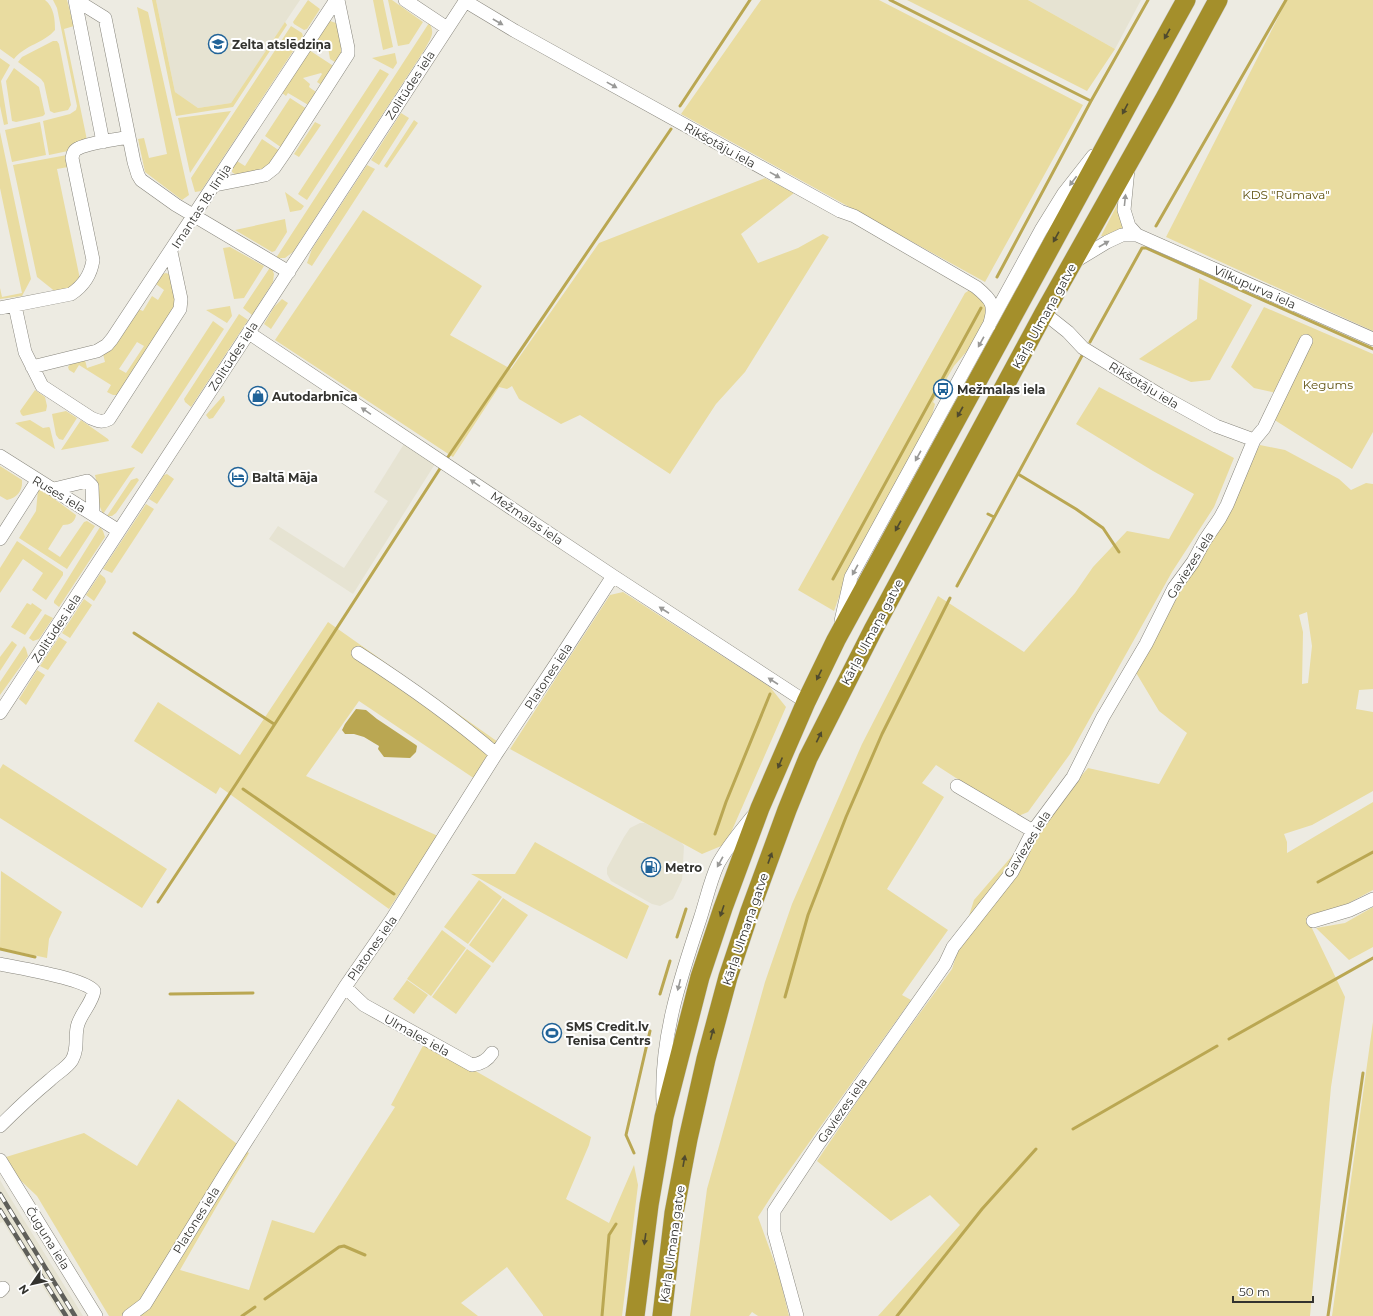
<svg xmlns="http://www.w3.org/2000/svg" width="1373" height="1316" font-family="Montserrat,sans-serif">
<rect width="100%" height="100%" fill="#edebe2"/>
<path fill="#e6e3d2" d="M156,0H300L231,103L198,108L175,92Z
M1028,0H1141L1115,49Z
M404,444L435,464L353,594L269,539L278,526L344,568L388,501L374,492Z
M640,823H645L681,842L684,846L682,880L673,899L660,906L652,904L611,881L607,874V868L624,837L630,828Z
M0,1180L8,1194L83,1316H61L3,1222L0,1223Z"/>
<path fill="#e9dca0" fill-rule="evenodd" d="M0,0H45C54,7 55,19 55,30C44,43 25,45 14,59L0,49Z
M53,0H67L74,26L64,29L87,140L68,151L49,155L43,121L70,114L76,110L77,106L57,8Z
M152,0H156L175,92L198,108L231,103L285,22L287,25L233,107L176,116Z
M308,0L320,9L307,29L304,30L294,24L293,22Z
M373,0H383L393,47L383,50Z
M388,0H392L423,22L409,44L398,46Z
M761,0H879L1083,105L985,282L681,114Z
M907,0H1028L1115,49L1087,91Z
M1287,0H1373V331L1166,237Z
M137,7L148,12L189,195L182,200L145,172L138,139L144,138L149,158L167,154Z
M330,21L336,23L344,47L338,64L330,59L328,47L323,43L318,52L311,47L327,23Z
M429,23C436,33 430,39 425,49L293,252L285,258H276Z
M291,26L302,33L303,36L201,191L195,192L191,178Z
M53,41H57L59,44L71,105L68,110L54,113L50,111L44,83L41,79L18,62L22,57Z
M309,50L335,67L323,86L317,82L322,74L321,73L303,78L310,84L309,87L316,92L310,106L288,93L286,96L281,92Z
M395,53L397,63L393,69L372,58Z
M0,58L10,65L1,81L8,124L4,125L0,106Z
M14,68L39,87L45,114L43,116L16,122L12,121L6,81Z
M380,69L389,74L307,200L298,194Z
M290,98L307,109L282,148L265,136Z
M231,111L190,173L178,118Z
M401,113L409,118L379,165L371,160Z
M414,120L418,123L387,168L384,166Z
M40,122L46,155L12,162L5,130Z
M315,122L321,125L299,157L294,154Z
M0,132L31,279L22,296L0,299V288L2,297L22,293L0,188Z
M262,139L280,151L267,169L236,175L232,172V167L237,161L245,166Z
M67,155L68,167L57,169L80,279L70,290L57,293L37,277L13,165Z
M367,165L375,169L312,266L307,263L312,249Z
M765,178L794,193L741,234L758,263L798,248L823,234L829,237L745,372L716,404L670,474L580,415L561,424L519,399L512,386L507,389L499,387L453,457L275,340L363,210L482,286L450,335L511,369L599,243Z
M285,192L304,206L301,210L290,212Z
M1118,203L1120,205L1124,227L1122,231L1104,236H1101Z
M285,219L287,232L275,251L272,252L235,230Z
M230,247L264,266L244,298L234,299L223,248Z
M271,266L274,274L273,282L252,315L243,308Z
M166,273L171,275L176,307L118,395H113L107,392L111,385L79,365L74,373L69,370L68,367L71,363L85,360L87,368L105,362L103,354L138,309L143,311L152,296L158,300L164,290L156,284L162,274ZM137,342L144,346L126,373L119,369Z
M1199,278L1252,305L1210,380L1191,382L1139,359L1197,319Z
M968,291H971L988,304L983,324L968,350L954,366L933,402L935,404L929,426L846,577L834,611L798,590L965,293Z
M282,299L288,303L271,329L264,324L274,307Z
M230,306L232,316L227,323L206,310Z
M1264,307L1373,354V432L1352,469L1273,419L1285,395L1254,388L1231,367Z
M239,314L248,320L191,407L185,402L184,399Z
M213,321L224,329L142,454L131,447Z
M1099,387L1234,458L1214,507L1172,572L1070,754L1028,812L1016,817L936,765L922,783L944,797L887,889L948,930L902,995L911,1000L778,1186L758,1217L779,1275L789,1316H758L752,1312L749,1316H690L707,1189L765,982L792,904L862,744L938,596L1024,652L1075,593L1093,567L1127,531L1169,539L1194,494L1153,471L1076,424Z
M35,390L45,397L47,406L46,411L23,416L21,414L20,411Z
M223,396H224L225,401L213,418L209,419L206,415Z
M66,411L77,418L63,440L59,439L56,435L52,414Z
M30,420L43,428L49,427L50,428L55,449L15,423Z
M81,420L108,439L109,441L61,450Z
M1260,445L1285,450L1339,479L1351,490L1366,483L1373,484V689L1359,690L1356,709L1373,712V791L1312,825L1284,834L1287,842V853L1373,802V890L1334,911L1306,917L1308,920L1345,997L1331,1087L1310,1316H878L960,1225L930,1195L891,1221L817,1161L877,1072L952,969L974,900L1088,768L1159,784L1187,733L1159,711L1135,671ZM1307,612L1312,646L1308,683L1302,684L1303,632L1299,615Z
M0,466L22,480C23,491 17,498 7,500L0,496Z
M135,467L103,514L100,507L96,484H97L95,475Z
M167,474L174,479L157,504L149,499L164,475Z
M137,478L139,480L116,513L112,516H107L131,480Z
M41,489L76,515C75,522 70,525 63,525L48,549L60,557L84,522L87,521L95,526L67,569L19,538L36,511L38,490Z
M146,504L154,509L112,573L103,569Z
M100,527L103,531L105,537L59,607L54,603V601Z
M17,541L63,572V575L46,600L32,590L43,573L23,559L0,593V568Z
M100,574L105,578L106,582L94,601L86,595Z
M623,592L770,687L786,707L726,844L702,854L510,749L610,595Z
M84,599L92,605L70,638L62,633Z
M27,603L31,605L32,603L42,610L25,635L11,627Z
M45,614L53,618L39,639L33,641L29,638Z
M328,622L498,742L475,779L359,701L306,776L438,836L389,909L220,787L216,794L134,741L158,702L240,755Z
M59,637L67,642L48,670L40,666Z
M12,641L17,645L0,671V657Z
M24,646L26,649L28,656L0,695V682Z
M37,670L45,675L26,705L19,699Z
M3,764L167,869L142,908L0,818V769Z
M535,842L649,906L627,959L471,874H515Z
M1,871L62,912L49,939L47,958L0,948Z
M479,880L502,897L468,944L444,927Z
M503,898L528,915L493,963L469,945Z
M1373,907V947L1349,960L1316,928L1345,923Z
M442,930L466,948L431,996L407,979Z
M467,949L491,966L456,1014L432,997Z
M407,980L428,995L414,1014L393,999Z
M1373,1022V1316H1332Z
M425,1042L591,1137L589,1145L566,1199L609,1223L634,1165L638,1185L622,1316H543V1315L507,1267L461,1303L478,1316H109L37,1196L18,1178L6,1157L84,1133L137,1166L178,1099L249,1153L218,1204L180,1270L249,1290L272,1220L314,1233L395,1107L391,1105Z"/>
<path fill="#baa752" d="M356,709L366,710L377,719L416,745L417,746L416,752L410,758L384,757L378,749L379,746L364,737L354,734H345L342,730L345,724Z"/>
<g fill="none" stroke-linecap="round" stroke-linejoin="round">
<path stroke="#baa752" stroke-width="3" d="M890,0L1091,101
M680,106L750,0
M1156,226L1286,0
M997,277L1091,101L1148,0
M1090,342L1142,248H1146L1373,349
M448,457L671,129
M1018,474L1076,509L1103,528L1119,552
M988,514L994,517
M833,579L981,308
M957,586L1084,352
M134,633L274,724
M243,789L394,894
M715,834L726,802L770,694
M1318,882L1373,852
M158,902L236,784L441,467
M677,937L686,909
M0,949L35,957
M170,994L253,993
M660,994L670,961
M785,997L808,915L846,817L882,734L950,598
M1229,1039L1373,958
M1073,1129L1217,1046
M634,1153L626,1135L650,1031
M265,1299L339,1247L344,1246L365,1255
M242,1316L255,1307
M602,1316L609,1235L616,1224
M897,1316L982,1209L1036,1149
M1328,1316L1363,1073"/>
<defs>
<path id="minor" d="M75,0L103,142
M76,0L105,18L134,162L138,175L141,180L176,205L289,272
M405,0L447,28
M465,1L515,31L840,211L854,216L976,287C992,300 996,305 989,326
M1128,169L1124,210L1129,226L1137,235L1373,339
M215,185L265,175L274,168L285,152L348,54V48L338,0
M1074,262L1107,242L1122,235H1137
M15,306L25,352L42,386L91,418C98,421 102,423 109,419L180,309L181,299L171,252
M0,308L71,294C83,286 91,274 93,260L72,158C73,153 74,150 79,148C91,142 115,140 129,137
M1044,313L1068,332L1083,348L1160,395L1216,426L1254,440
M249,333L613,576L806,702
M32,367L97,351L107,345L112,339L336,0
M0,456L119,531
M54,489L87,481L92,486L93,514
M0,539L37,481
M841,621L851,577L1041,230L1064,193L1093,156
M358,653C406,684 453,717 496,754
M0,713L466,0
M957,786L1033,831
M1313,921L1350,910L1373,899
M0,964C18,968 84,978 94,991C92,1003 82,1012 78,1024C74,1035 79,1048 72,1060C67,1068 57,1073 50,1080C33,1094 16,1110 0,1126
M345,987L364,1005L472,1065C481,1064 487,1061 492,1053
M663,1103C660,1039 680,979 700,919C706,901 710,881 718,864C727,847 740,832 752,817
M0,1160L96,1316
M0,1291L3,1288
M129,1316L145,1304L227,1171L345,987L392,919L496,754L558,661L613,576
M797,1316L774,1232V1211L819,1143L945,964L953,947L1012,872L1033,831L1073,777L1103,717L1146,644L1174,588L1193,562L1205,540L1220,518L1227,505L1254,440L1264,428L1306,341"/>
<path id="highway" d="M635,1316L649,1205L664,1117L700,977L723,908L760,808L806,702L836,640L1130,101L1186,0
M662,1316L674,1213L688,1139L706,1059L728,977L750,911L787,810L808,758L873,630L1044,313L1165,98L1218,0"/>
</defs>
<use href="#minor" stroke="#88867d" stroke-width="14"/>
<use href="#highway" stroke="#cacac9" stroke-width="20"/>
<use href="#minor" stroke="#fff" stroke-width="13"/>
<use href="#highway" stroke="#a48f2b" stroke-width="19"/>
<defs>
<path id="rail" d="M0,1194L75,1316
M0,1210L66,1316"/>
</defs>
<use href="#rail" stroke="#5e5e59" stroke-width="4.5"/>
<use href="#rail" stroke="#fff" stroke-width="3" stroke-dasharray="9" stroke-linecap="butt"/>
</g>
<defs><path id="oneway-solid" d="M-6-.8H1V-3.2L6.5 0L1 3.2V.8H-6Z"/></defs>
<g fill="#999997">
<use href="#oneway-solid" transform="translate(498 22) rotate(30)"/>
<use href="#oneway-solid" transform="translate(612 85) rotate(29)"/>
<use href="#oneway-solid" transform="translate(775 175) rotate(29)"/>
<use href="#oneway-solid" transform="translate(1073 181) rotate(127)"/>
<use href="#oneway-solid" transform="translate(1125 200) rotate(-84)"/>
<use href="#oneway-solid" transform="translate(1104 244) rotate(-30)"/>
<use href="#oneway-solid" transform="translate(981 342) rotate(119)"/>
<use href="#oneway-solid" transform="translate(366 411) rotate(-146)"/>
<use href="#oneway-solid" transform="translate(918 456) rotate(119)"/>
<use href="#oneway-solid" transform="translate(475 483) rotate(-146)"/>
<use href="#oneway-solid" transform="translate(855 570) rotate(119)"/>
<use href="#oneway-solid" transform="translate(664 610) rotate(-147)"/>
<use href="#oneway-solid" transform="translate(773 681) rotate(-147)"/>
<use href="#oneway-solid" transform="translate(720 862) rotate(119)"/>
<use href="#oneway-solid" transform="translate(679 985) rotate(104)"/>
</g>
<g fill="#4f4a2e">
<use href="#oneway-solid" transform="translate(1167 34) rotate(119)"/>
<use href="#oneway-solid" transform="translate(1125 109) rotate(118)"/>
<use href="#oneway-solid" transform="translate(1056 237) rotate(119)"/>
<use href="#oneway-solid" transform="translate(960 412) rotate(119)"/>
<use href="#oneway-solid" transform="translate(898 526) rotate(119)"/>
<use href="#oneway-solid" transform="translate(819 675) rotate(116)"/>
<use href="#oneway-solid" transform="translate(819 737) rotate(-64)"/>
<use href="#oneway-solid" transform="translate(780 763) rotate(113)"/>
<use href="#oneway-solid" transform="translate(770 858) rotate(-70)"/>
<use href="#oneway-solid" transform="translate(722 911) rotate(109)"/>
<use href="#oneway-solid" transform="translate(712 1034) rotate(-75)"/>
<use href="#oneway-solid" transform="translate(684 1161) rotate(-80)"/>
<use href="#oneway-solid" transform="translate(645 1239) rotate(98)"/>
</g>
<defs>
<symbol id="school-ring" viewBox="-11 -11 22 22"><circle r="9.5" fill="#fff" stroke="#216398" stroke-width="1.5"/><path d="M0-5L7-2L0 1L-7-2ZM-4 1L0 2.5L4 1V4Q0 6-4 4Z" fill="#216398"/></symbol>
<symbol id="bus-ring" viewBox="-11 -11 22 22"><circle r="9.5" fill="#fff" stroke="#216398" stroke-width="1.5"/><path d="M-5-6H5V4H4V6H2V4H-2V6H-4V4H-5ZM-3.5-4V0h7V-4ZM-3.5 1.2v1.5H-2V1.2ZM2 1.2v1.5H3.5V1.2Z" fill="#216398"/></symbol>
<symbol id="shop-ring" viewBox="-11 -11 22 22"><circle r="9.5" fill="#fff" stroke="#216398" stroke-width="1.5"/><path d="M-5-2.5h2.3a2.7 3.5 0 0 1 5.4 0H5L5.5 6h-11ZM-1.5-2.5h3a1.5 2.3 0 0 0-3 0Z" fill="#216398"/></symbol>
<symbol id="hotel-ring" viewBox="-11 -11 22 22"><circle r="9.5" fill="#fff" stroke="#216398" stroke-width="1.5"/><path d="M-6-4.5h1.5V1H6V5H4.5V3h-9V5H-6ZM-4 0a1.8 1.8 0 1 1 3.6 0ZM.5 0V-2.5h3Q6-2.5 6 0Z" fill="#216398"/></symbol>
<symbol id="fuel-ring" viewBox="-11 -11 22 22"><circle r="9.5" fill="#fff" stroke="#216398" stroke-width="1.5"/><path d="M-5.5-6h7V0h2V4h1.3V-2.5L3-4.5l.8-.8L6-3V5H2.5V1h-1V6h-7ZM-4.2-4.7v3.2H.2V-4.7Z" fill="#216398"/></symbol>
<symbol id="stadium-ring" viewBox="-11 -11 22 22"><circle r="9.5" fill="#fff" stroke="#216398" stroke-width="1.5"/><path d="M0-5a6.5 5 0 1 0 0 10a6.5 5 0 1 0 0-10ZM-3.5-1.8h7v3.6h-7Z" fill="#216398"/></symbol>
</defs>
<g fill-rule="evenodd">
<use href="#school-ring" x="207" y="33" width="22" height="22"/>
<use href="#bus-ring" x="932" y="378" width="22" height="22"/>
<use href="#shop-ring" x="247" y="385" width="22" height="22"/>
<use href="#hotel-ring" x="227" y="466" width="22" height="22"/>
<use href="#fuel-ring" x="640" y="856" width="22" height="22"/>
<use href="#stadium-ring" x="541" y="1022" width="22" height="22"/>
</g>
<g text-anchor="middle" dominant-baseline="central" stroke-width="4" stroke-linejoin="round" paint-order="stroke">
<g font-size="12" font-weight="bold" fill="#33332f" stroke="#fff" text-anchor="start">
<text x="232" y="44">Zelta atslēdziņa</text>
<text x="957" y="389">Mežmalas iela</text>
<text x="272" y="396">Autodarbnīca</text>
<text x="252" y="477">Baltā Māja</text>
<text x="665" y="867">Metro</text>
<text x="566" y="1026">SMS Credit.lv<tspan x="566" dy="14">Tenisa Centrs</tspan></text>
</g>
<g font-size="12" fill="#33332f" stroke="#fff">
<text transform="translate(410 85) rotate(-57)">Zolitūdes iela</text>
<text transform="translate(720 145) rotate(29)">Rikšotāju iela</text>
<text transform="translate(201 206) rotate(-57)">Imantas 18. līnija</text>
<text transform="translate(1255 287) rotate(24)">Vilkupurva iela</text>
<text transform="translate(1044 316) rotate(-61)">Kārļa Ulmaņa gatve</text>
<text transform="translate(233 356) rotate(-57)">Zolitūdes iela</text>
<text transform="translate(1144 385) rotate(31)">Rikšotāju iela</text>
<text transform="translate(59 494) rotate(31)">Ruses iela</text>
<text transform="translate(527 518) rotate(34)">Mežmalas iela</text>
<text transform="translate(1190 565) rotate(-58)">Gaviezes iela</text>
<text transform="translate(56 628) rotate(-57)">Zolitūdes iela</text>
<text transform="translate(872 632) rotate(-62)">Kārļa Ulmaņa gatve</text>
<text transform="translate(548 676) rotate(-57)">Platones iela</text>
<text transform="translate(1027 844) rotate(-58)">Gaviezes iela</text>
<text transform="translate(745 929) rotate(-71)">Kārļa Ulmaņa gatve</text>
<text transform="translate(372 948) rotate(-55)">Platones iela</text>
<text transform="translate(417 1035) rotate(29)">Ulmales iela</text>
<text transform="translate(842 1110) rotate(-55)">Gaviezes iela</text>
<text transform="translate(196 1220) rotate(-58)">Platones iela</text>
<text transform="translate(48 1238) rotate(58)">Čuguna iela</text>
<text transform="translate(672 1244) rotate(-82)">Kārļa Ulmaņa gatve</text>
</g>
<g font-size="12" fill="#605211" stroke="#fff">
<text x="1286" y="194">KDS "Rūmava"</text>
<text x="1328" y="384">Ķegums</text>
</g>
</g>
<g transform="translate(32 1284) rotate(236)" stroke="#ffffff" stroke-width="3" paint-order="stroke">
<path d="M0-3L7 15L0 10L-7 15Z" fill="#33332f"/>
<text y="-6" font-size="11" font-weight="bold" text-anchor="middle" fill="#33332f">N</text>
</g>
<path d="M1233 1296v6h80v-6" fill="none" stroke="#33332f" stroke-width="2"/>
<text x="1239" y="1296" font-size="12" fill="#33332f" stroke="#ffffff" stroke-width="3" paint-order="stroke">50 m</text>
</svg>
